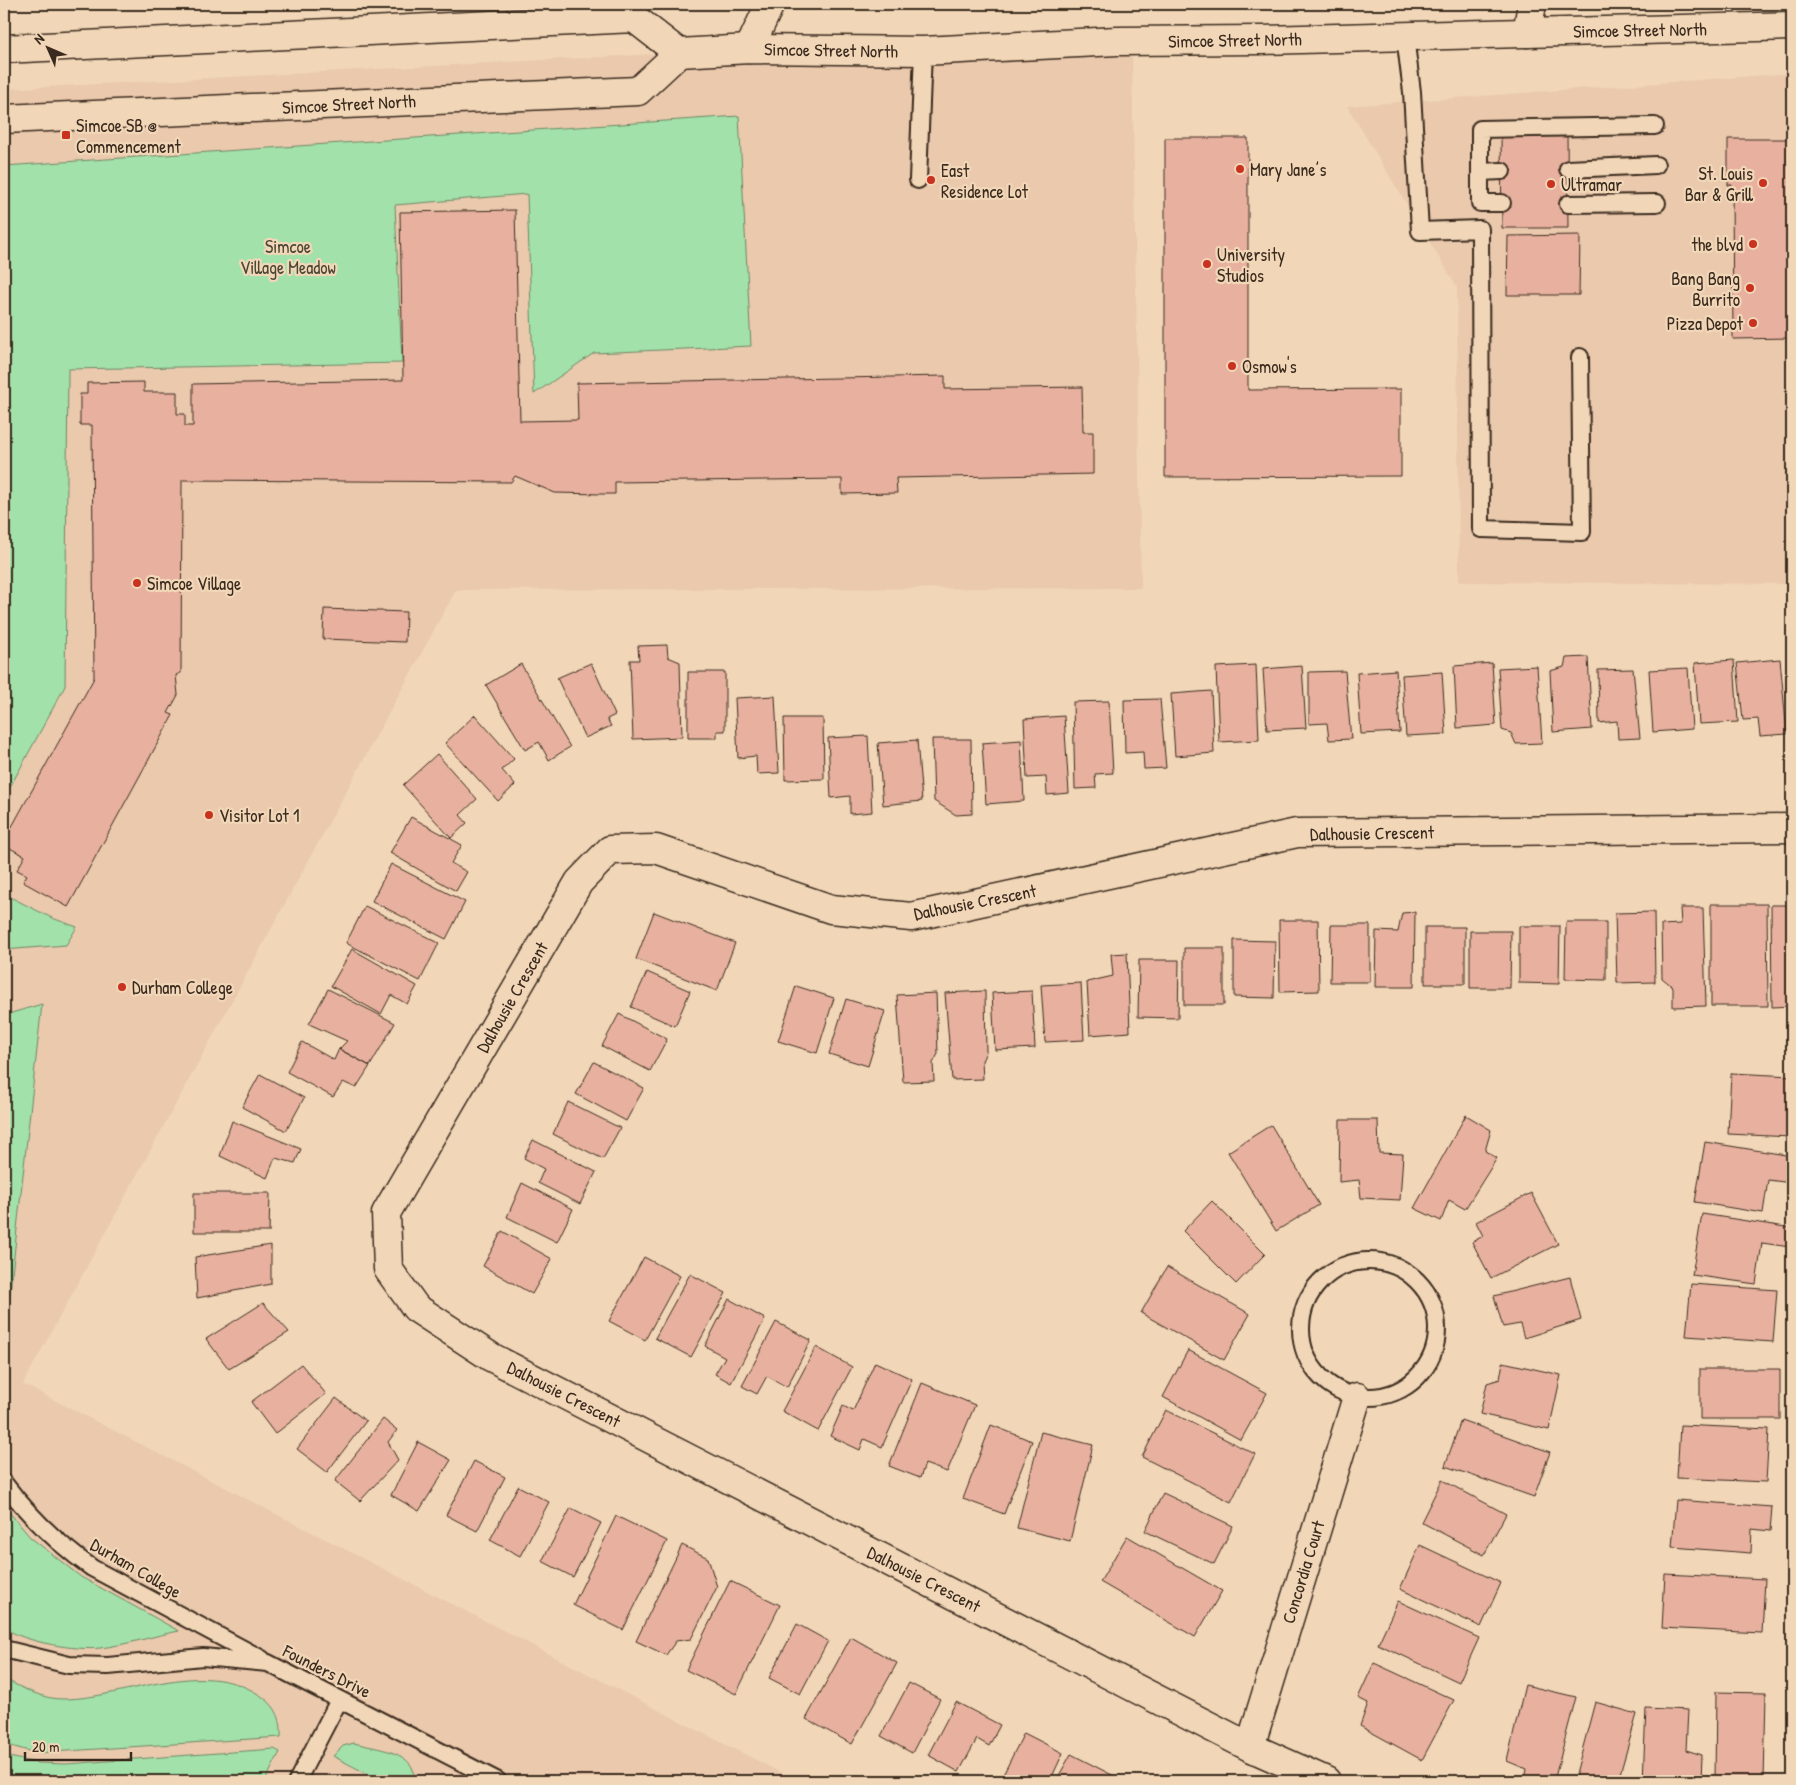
<svg xmlns="http://www.w3.org/2000/svg" width="1796" height="1785" font-family="'Patrick Hand',sans-serif">
<rect width="100%" height="100%" fill="#f1d7b8"/>
<filter id="ink" filterUnits="userSpaceOnUse"><feTurbulence type="fractalNoise" baseFrequency=".02" numOctaves="2"/><feDisplacementMap in="SourceGraphic" scale="10" xChannelSelector="R" yChannelSelector="G"/><feConvolveMatrix kernelMatrix="1 2 1 2 8 2 1 2 1" color-interpolation-filters="sRGB"/></filter>
<g filter="url(#ink)">
<path fill="#eac9ad" d="M749,49L1132,53L1141,588L456,590L23,1384L797,1781H4V89Z
M1792,73V584L1459,582L1457,287L1347,106Z"/>
<path fill="#a2e2aa" stroke="#6e8664" d="M739,116L751,346L594,353L534,394L527,194L395,205L402,363L68,369L65,686L4,798V166Z
M4,894L52,918L77,927L66,945L4,950Z
M42,1004L8,1310L4,1236V1019L8,1014Z
M4,1506L30,1537L81,1577L179,1631C153,1636 126,1645 100,1648C78,1651 21,1642 4,1627Z
M4,1679C23,1688 43,1700 65,1699C127,1698 200,1657 258,1694C275,1704 282,1717 281,1737L36,1753L4,1744Z
M354,1743C376,1749 418,1751 414,1781H381L333,1756L343,1746Z
M274,1749L280,1752L265,1781H6L4,1777V1756L37,1763L66,1764Z"/>
<path fill="#e8b19f" stroke="#3b2a1e" d="M1567,134L1568,228H1502L1501,136Z
M1165,138H1248V390L1401,389V476L1165,477Z
M1728,139H1792V338L1733,339L1732,185H1728Z
M515,210L520,421L578,420L577,383L945,376V389L1082,387L1083,432H1093V474L896,478L897,493L842,494V479L615,482V494H601L555,493L515,476L511,482L182,480L181,673L176,675L178,695L168,713L173,715L68,907L23,882L27,875L17,870L25,856L4,845V841L94,678L92,425H80V394H87V383L144,382V392H177V414H185V426H193V384L403,380L400,212Z
M1580,235L1579,295H1507L1508,236Z
M324,609L406,612L405,642L323,639Z
M1789,640H1792V739H1791Z
M667,645L668,657L680,662L682,737L633,739L630,660H639L638,646Z
M1588,657L1592,729L1553,732L1550,671L1564,667L1566,658Z
M1780,659L1787,734L1760,736L1758,719L1743,720L1737,663Z
M1734,660L1738,722L1699,724L1695,663Z
M591,663L615,715L607,719L611,726L585,738L557,678Z
M1492,663L1496,725L1457,728L1454,666Z
M521,664L570,747L549,760L539,742L525,750L486,685Z
M1256,665L1259,740L1219,742L1216,667Z
M1302,666L1306,728L1267,730L1263,669Z
M1537,666L1542,743L1516,744L1511,733L1502,730L1498,668Z
M1688,668L1692,729L1653,732L1649,670Z
M1633,669L1640,738L1618,739L1617,721L1599,723L1598,670Z
M1396,670L1400,732L1361,734L1357,673Z
M1345,671L1351,739L1329,740L1327,723L1309,724V672Z
M688,672H725V731H717V738H688Z
M1442,672L1446,734L1406,736L1402,675Z
M1211,691L1214,753L1175,756L1171,694Z
M775,696L779,773L757,774L756,756L738,758L735,698Z
M1160,699L1166,768L1144,769L1143,752L1125,753L1124,700Z
M1109,701L1113,773L1095,774L1096,788L1075,789L1073,702Z
M475,715L514,759L502,770L515,785L498,801L445,743Z
M1064,716L1069,793L1047,795L1046,777L1027,778L1024,719Z
M784,718H823L824,779L785,780Z
M868,736L872,812L850,814V796L831,798L828,738Z
M932,739H971L972,814L956,815L934,801Z
M917,740L922,801L883,805L878,743Z
M1021,740L1024,801L986,804L982,743Z
M437,754L477,799L460,815L467,823L451,838L403,785Z
M411,817L462,845L451,863L467,872L456,891L390,853Z
M391,864L465,902L446,939L372,901Z
M1711,904H1767L1768,1006H1711Z
M1771,905H1792V1006L1772,1007Z
M365,906L439,943L420,981L346,943Z
M1680,908H1703L1706,1006L1673,1007V987L1662,978L1661,925L1681,924Z
M654,912L735,943L717,991L636,959Z
M1415,912L1414,987H1375L1376,931L1398,932L1402,913Z
M1654,912L1655,982L1617,983L1615,913Z
M1279,920H1318L1319,991L1280,992Z
M1566,922H1606V980L1565,979Z
M1331,925H1370V982H1330Z
M1519,926H1560L1559,984L1519,983Z
M1425,927H1465V984H1425Z
M1470,931H1511L1510,988H1470Z
M1234,940L1275,941L1274,998L1234,997Z
M1184,948H1224V1005H1184Z
M352,949L417,986L407,1004L391,995L381,1014L331,986Z
M1127,953L1130,1032L1090,1035L1087,982L1113,976L1111,954Z
M1139,960H1179L1178,1018L1138,1017Z
M647,972L690,991L675,1026L631,1007Z
M1081,983L1084,1040L1045,1042L1041,985Z
M796,986L834,998L817,1053L778,1041Z
M328,989L395,1023L370,1066L339,1049L347,1041L309,1024Z
M985,991L986,1052L982,1061L983,1079L952,1080L945,993Z
M1032,991L1035,1048L995,1050L992,993Z
M936,993L938,1054L933,1063L934,1081L903,1082L897,995Z
M846,999L885,1011L868,1066L829,1054Z
M619,1014L667,1039L650,1071L602,1046Z
M302,1042L334,1060L339,1049L370,1066L356,1088L343,1082L333,1097L287,1072Z
M594,1062L644,1088L626,1121L576,1094Z
M1731,1073L1792,1076V1137L1728,1134Z
M260,1074L304,1098L286,1131L242,1107Z
M568,1102L620,1128L603,1159L553,1134Z
M1466,1115L1491,1130L1485,1151L1497,1158L1465,1209L1449,1200L1441,1221L1414,1208Z
M1340,1120H1378L1379,1153L1403,1154L1400,1200L1361,1198L1359,1180L1339,1182Z
M232,1121L301,1149L295,1163L275,1158L267,1178L220,1156Z
M1271,1125L1319,1205L1276,1231L1228,1152Z
M533,1140L596,1172L580,1204L538,1183L544,1169L524,1158Z
M1705,1142L1792,1156V1183L1768,1180L1763,1213L1695,1202Z
M522,1183L573,1209L557,1242L507,1217Z
M194,1193H270L269,1232H194Z
M1531,1193L1558,1244L1491,1278L1472,1242L1483,1236L1476,1222Z
M1212,1201L1265,1254L1236,1284L1183,1231Z
M1702,1214L1792,1228L1790,1247L1762,1243L1756,1284L1692,1275Z
M502,1231L552,1259L532,1294L483,1266Z
M271,1245V1284L197,1298L195,1257Z
M644,1257L680,1276L645,1340L609,1321Z
M1167,1267L1250,1314L1224,1360L1141,1313Z
M690,1274L726,1293L691,1357L655,1338Z
M1570,1277L1581,1320L1524,1338L1520,1324L1503,1327L1494,1296Z
M1691,1284L1777,1290L1773,1342L1686,1336Z
M729,1299L765,1319L731,1383L715,1374L725,1357L705,1346Z
M263,1303L289,1332L229,1369L206,1339Z
M776,1322L811,1340L787,1387L767,1376L757,1394L742,1386Z
M816,1347L852,1367L818,1431L782,1411Z
M1188,1350L1267,1393L1241,1440L1163,1397Z
M875,1362L912,1379L882,1447L864,1439L860,1450L830,1436L843,1406L853,1411Z
M1503,1362L1561,1375L1549,1430L1480,1414L1487,1383L1500,1379Z
M301,1364L326,1394L275,1434L251,1402Z
M1700,1369H1780V1419H1700Z
M922,1383L975,1405L947,1472L925,1464L920,1478L889,1466Z
M336,1398L366,1421L327,1472L297,1449Z
M1166,1410L1255,1454L1231,1502L1142,1457Z
M383,1419L397,1430L388,1442L398,1460L360,1501L335,1481Z
M1461,1420L1550,1452L1534,1497L1445,1466Z
M991,1425L1032,1441L1004,1514L963,1499Z
M1680,1425L1769,1429L1766,1482L1677,1478Z
M1041,1432L1093,1445L1070,1541L1017,1528Z
M418,1442L451,1460L419,1511L391,1495Z
M474,1461L505,1477L477,1531L446,1515Z
M1442,1480L1506,1514L1484,1555L1421,1522Z
M518,1486L549,1502L520,1556L490,1540Z
M1163,1493L1233,1526L1214,1564L1145,1531Z
M1676,1500L1772,1507L1770,1531L1752,1529L1751,1553L1672,1547Z
M571,1508L601,1523L573,1577L542,1561Z
M616,1516L667,1541L623,1630L573,1605Z
M1127,1536L1222,1591L1195,1637L1100,1582Z
M682,1545L708,1558L717,1587L691,1639L676,1641L666,1655L636,1641Z
M1420,1545L1501,1583L1481,1627L1400,1589Z
M1665,1574L1765,1579L1762,1633L1662,1628Z
M730,1581L780,1605L736,1694L686,1670Z
M1398,1601L1479,1638L1459,1682L1378,1644Z
M797,1624L828,1641L800,1694L769,1678Z
M851,1637L897,1663L852,1744L806,1719Z
M1374,1663L1454,1700L1422,1760L1360,1726L1368,1703L1358,1698Z
M909,1683L940,1699L912,1753L881,1736Z
M1525,1685L1576,1697L1554,1781H1524L1526,1769L1507,1761Z
M1716,1692L1766,1693L1764,1781H1715Z
M956,1702L1000,1725L989,1746L977,1739L959,1772L928,1755Z
M1595,1702L1637,1714L1618,1781H1574Z
M1646,1708L1688,1710L1686,1750L1702,1755L1701,1781H1643Z
M1024,1733L1063,1753L1050,1781H1000Z
M1071,1754L1120,1779L1119,1781H1056Z"/>
<g fill="none" stroke-linecap="round" stroke-linejoin="round">
<defs>
<path id="service" d="M1405,36L1412,92L1420,231L1480,229L1481,529L1582,532L1580,357
M1568,169L1656,165
M1481,172L1502,171
M918,180L923,51
M1502,203H1480V129L1655,126
M1568,204L1657,203
M1301 1329a68 68 0 1 1 136 0a68 68 0 1 1-136 0Z
M4,1483C29,1516 58,1544 92,1568L262,1659
M4,1649L69,1665L108,1666L203,1657L268,1663L498,1781
M297,1781L339,1700"/>
<path id="minor" d="M1527,33L1532,4
M749,49L770,4
M1250,1747L1357,1397
M1326,1781L1250,1747L491,1357L416,1308L388,1269L386,1213L579,882L610,850L656,849L831,909L911,917L1297,833L1792,828"/>
<path id="secondary" d="M4,49L634,18L679,53
M4,119L638,91L679,53L749,49L923,51L1117,41L1262,40L1792,26"/>
</defs>
<use href="#service" stroke="#3b2a1e" stroke-width="20"/>
<use href="#minor" stroke="#3b2a1e" stroke-width="31"/>
<use href="#secondary" stroke="#3b2a1e" stroke-width="31"/>
<use href="#service" stroke="#f1d7b8" stroke-width="16"/>
<use href="#minor" stroke="#f1d7b8" stroke-width="28"/>
<use href="#secondary" stroke="#f1d7b8" stroke-width="28"/>
</g>
</g>
<g fill="#c8321e" stroke="#f1d7b8" stroke-width="2">
<rect x="61" y="130" width="10" height="10" rx="2.5"/>
<circle cx="1240" cy="169" r="5"/>
<circle cx="931" cy="180" r="5"/>
<circle cx="1763" cy="183" r="5"/>
<circle cx="1551" cy="184" r="5"/>
<circle cx="1753" cy="244" r="5"/>
<circle cx="1207" cy="264" r="5"/>
<circle cx="1750" cy="288" r="5"/>
<circle cx="1753" cy="323" r="5"/>
<circle cx="1232" cy="366" r="5"/>
<circle cx="137" cy="583" r="5"/>
<circle cx="209" cy="815" r="5"/>
<circle cx="122" cy="987" r="5"/>
</g>
<g text-anchor="middle" dominant-baseline="central" stroke-width="4.5" stroke-linejoin="round" paint-order="stroke">
<g font-size="18" fill="#3b2a1e" stroke="#f1d7b8">
<text transform="translate(1640 30) rotate(-1)">Simcoe Street North</text>
<text transform="translate(1235 40) rotate(-1)">Simcoe Street North</text>
<text transform="translate(831 50) rotate(1)">Simcoe Street North</text>
<text transform="translate(349 104) rotate(-3)">Simcoe Street North</text>
<text transform="translate(1372 833) rotate(-1)">Dalhousie Crescent</text>
<text transform="translate(975 902) rotate(-11)">Dalhousie Crescent</text>
<text transform="translate(512 997) rotate(-60)">Dalhousie Crescent</text>
<text transform="translate(564 1394) rotate(27)">Dalhousie Crescent</text>
<text transform="translate(136 1568) rotate(30)">Durham College</text>
<text transform="translate(1303 1572) rotate(-73)">Concordia Court</text>
<text transform="translate(924 1579) rotate(27)">Dalhousie Crescent</text>
<text transform="translate(327 1671) rotate(27)">Founders Drive</text>
</g>
<g font-size="18" fill="#3b2a1e" stroke="#f1d7b8" text-anchor="start">
<text x="76" y="125">Simcoe SB @<tspan x="76" dy="21">Commencement</tspan></text>
<text x="1250" y="169">Mary Jane’s</text>
<text x="941" y="170">East<tspan x="941" dy="21">Residence Lot</tspan></text>
<text x="1753" y="173" text-anchor="end">St. Louis<tspan x="1753" dy="21">Bar &amp; Grill</tspan></text>
<text x="1561" y="184">Ultramar</text>
<text x="1743" y="244" text-anchor="end">the blvd</text>
<text x="1217" y="254">University<tspan x="1217" dy="21">Studios</tspan></text>
<text x="1740" y="278" text-anchor="end">Bang Bang<tspan x="1740" dy="21">Burrito</tspan></text>
<text x="1743" y="323" text-anchor="end">Pizza Depot</text>
<text x="1242" y="366">Osmow's</text>
<text x="147" y="583">Simcoe Village</text>
<text x="219" y="815">Visitor Lot 1</text>
<text x="132" y="987">Durham College</text>
</g>
<g font-size="18" fill="#4a4633" stroke="#f1d7b8">
<text x="288" y="246">Simcoe<tspan x="288" dy="21">Village Meadow</tspan></text>
</g>
</g>
<rect width="1796" height="1785" fill="none" stroke="#f1d7b8" stroke-width="20"/>
<rect x="10" y="10" width="1776" height="1765" fill="none" stroke="#3b2a1e" stroke-width="2" filter="url(#ink)"/>
<g transform="translate(48 48) rotate(315)" stroke="#f1d7b8" stroke-width="4" paint-order="stroke">
<path d="M0-4L9 19L0 12L-9 19Z" fill="#3b2a1e"/>
<text y="-8" font-size="14" font-weight="bold" text-anchor="middle" fill="#3b2a1e">N</text>
</g>
<path d="M25 1752v8h106v-8" fill="none" stroke="#3b2a1e" stroke-width="2.5"/>
<text x="32" y="1752" font-size="15" fill="#3b2a1e" stroke="#f1d7b8" stroke-width="4" paint-order="stroke">20 m</text>
</svg>
